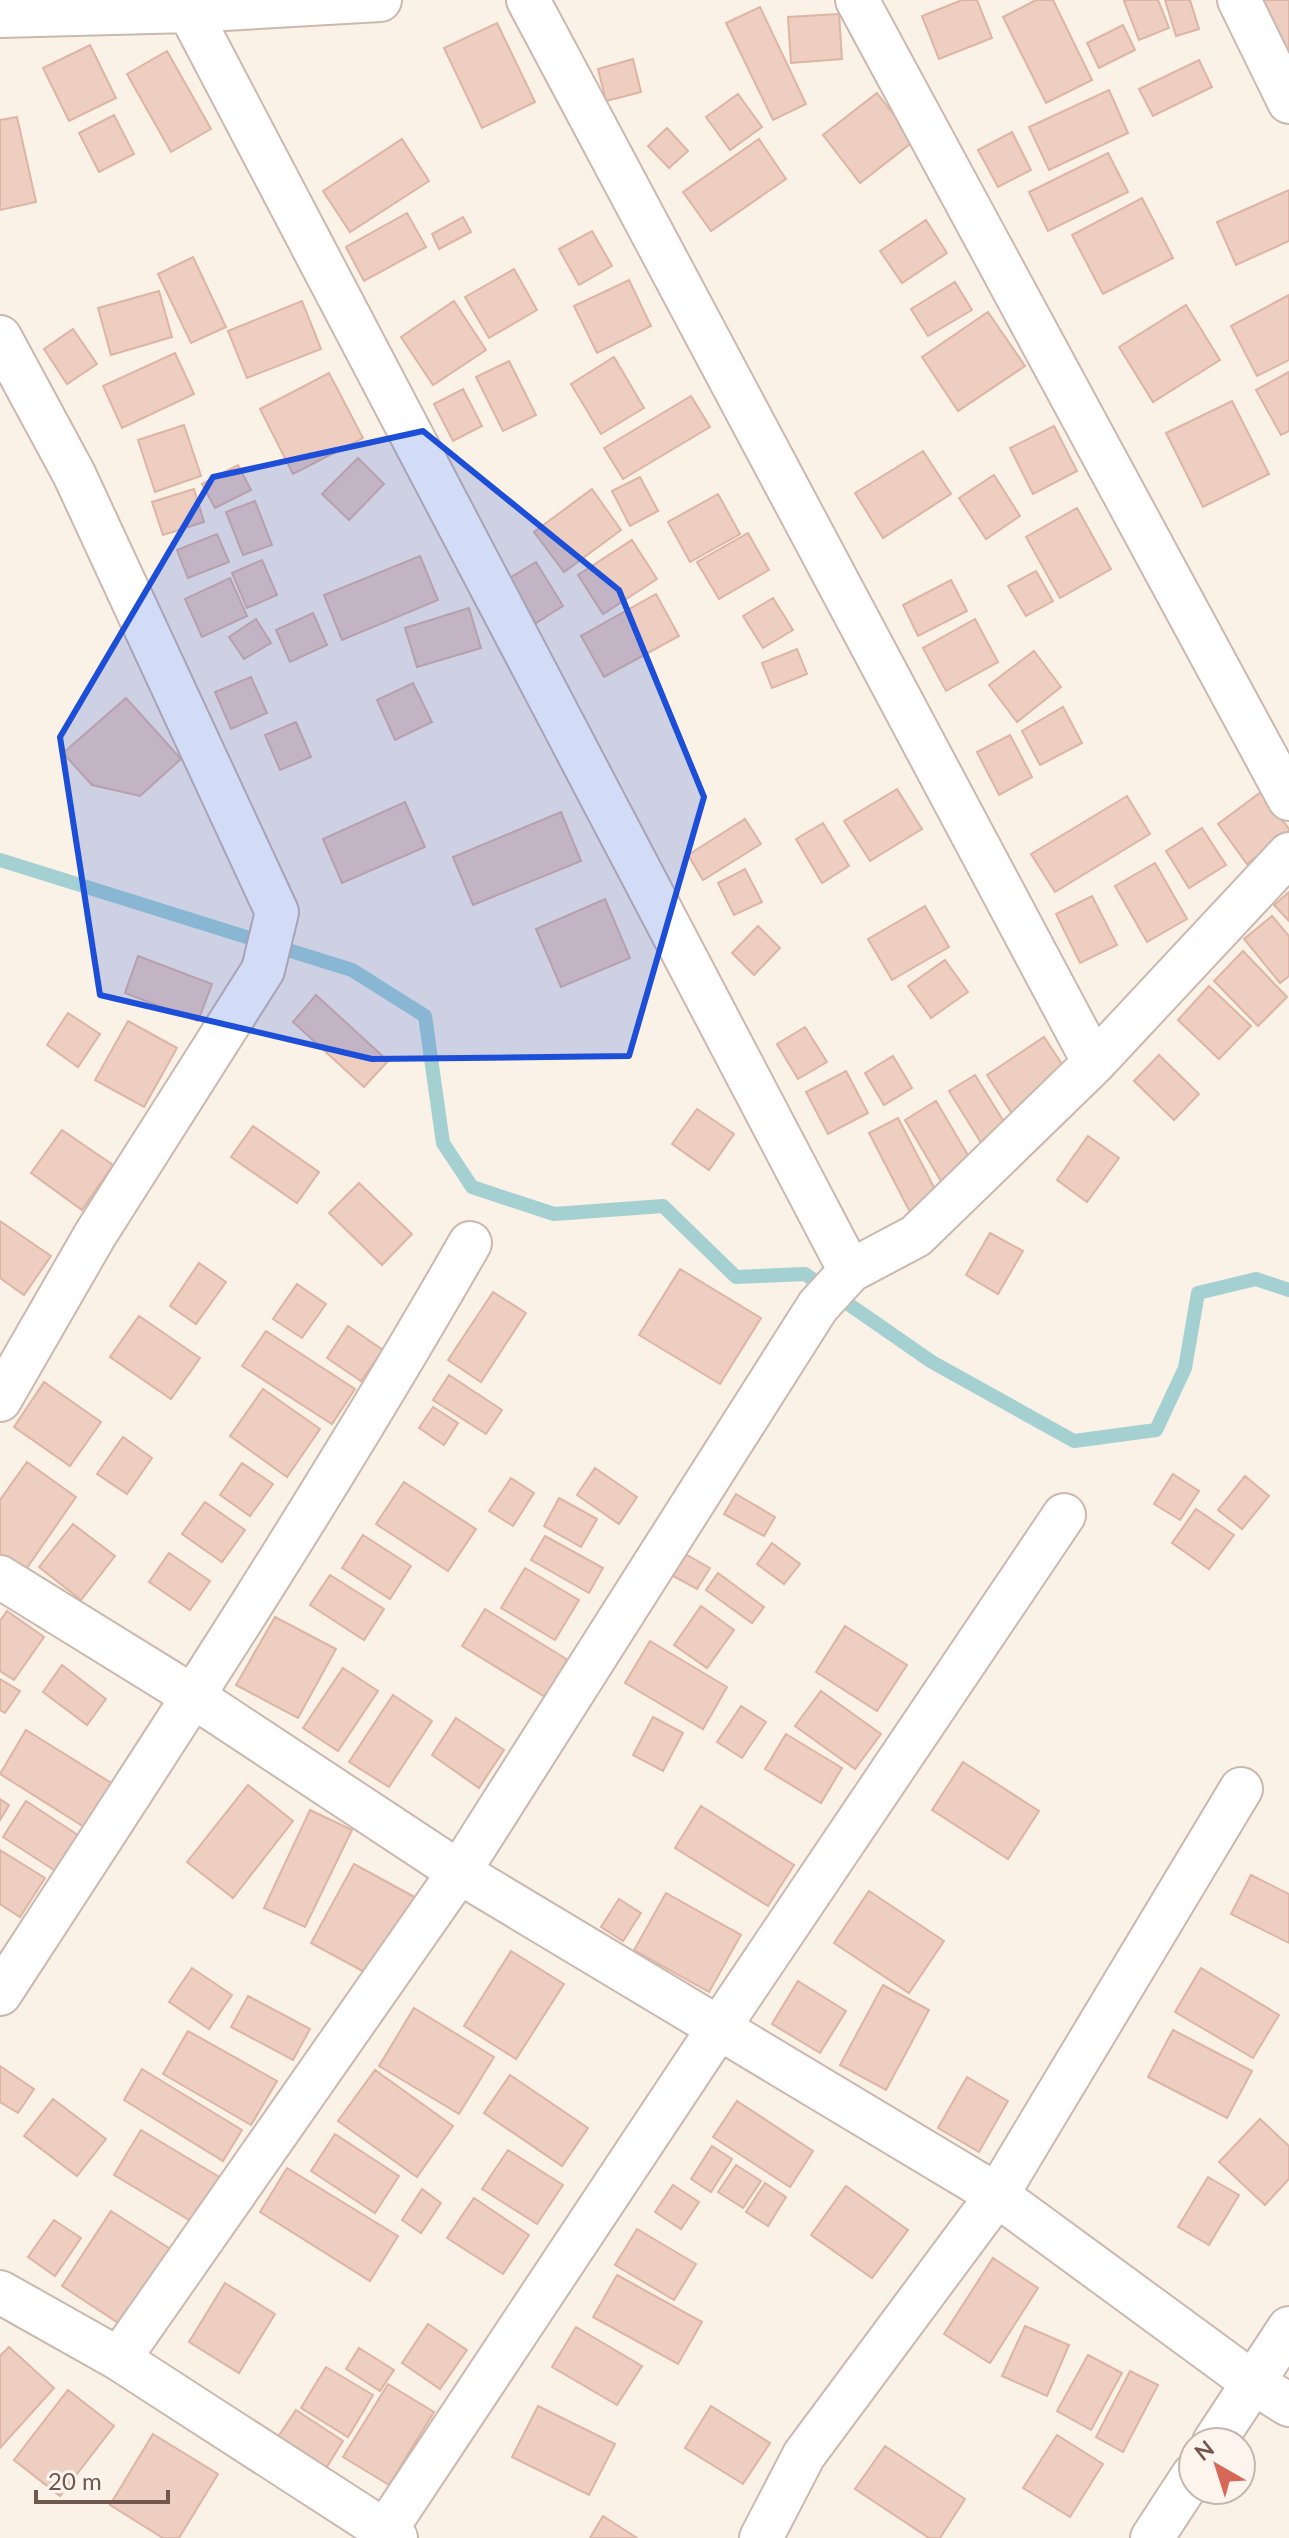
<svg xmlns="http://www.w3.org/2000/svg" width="1289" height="2538" font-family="Lato,sans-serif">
<rect width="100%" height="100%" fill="#faf1e7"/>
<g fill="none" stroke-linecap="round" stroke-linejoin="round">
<path stroke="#a4d0d2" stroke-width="14" d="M0,860L352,970L425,1016L443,1143L472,1187L554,1214L663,1206L736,1277L805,1274L932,1362L1074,1441L1156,1430L1185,1368L1198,1293L1256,1279L1289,1290"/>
</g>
<path fill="#edcec1" stroke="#deb4a3" stroke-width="2" d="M962,0H977L992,38L939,59L922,16Z
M1036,0H1053L1092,80L1046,103L1003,17Z
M1128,0H1158L1169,28L1139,40L1124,1Z
M1165,0H1190L1199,29L1176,36Z
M1263,0H1289V53L1283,55Z
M760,7L806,104L773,120L726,23Z
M839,14L842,59L791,63L788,17Z
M497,23L535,102L482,128L444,48Z
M1123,25L1135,50L1099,68L1087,43Z
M90,45L116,98L69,121L43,68Z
M167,51L211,129L171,152L127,74Z
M633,59L641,92L606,101L598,69Z
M1199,60L1212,87L1153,116L1139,89Z
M1109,90L1128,133L1049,170L1029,127Z
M877,93L914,141L860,183L823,135Z
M738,94L762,127L730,150L706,117Z
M114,115L134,154L99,172L79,133Z
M17,117L36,202L0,210V120Z
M667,128L688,151L669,168L648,146Z
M1012,132L1031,170L998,187L978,150Z
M402,139L429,181L350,232L323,191Z
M759,139L786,179L711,231L683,192Z
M1108,153L1128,192L1048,231L1029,192Z
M1289,190V241L1236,265L1217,222Z
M1142,198L1173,258L1103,294L1072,235Z
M407,213L426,247L364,281L346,247Z
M463,217L471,232L439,249L432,234Z
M926,220L947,253L902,283L880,251Z
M592,231L612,266L579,285L559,249Z
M193,257L226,327L191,343L158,274Z
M514,269L537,310L489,338L465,297Z
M629,280L651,326L597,353L574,306Z
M955,282L972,310L928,336L911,309Z
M159,291L172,337L111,355L98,308Z
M1289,295V360L1257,376L1231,326Z
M302,301L321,349L247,378L228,331Z
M454,301L486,350L433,385L401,337Z
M1186,305L1220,360L1153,402L1119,347Z
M988,312L1025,366L958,411L922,357Z
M73,329L97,364L67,384L44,349Z
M175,353L194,394L122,428L103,386Z
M614,357L644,408L601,434L571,384Z
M509,361L536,415L503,431L476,377Z
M1289,372V431L1281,435L1256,390Z
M329,373L363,438L293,474L260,409Z
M463,389L482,426L453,441L434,404Z
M691,396L710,427L623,479L604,448Z
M1232,401L1269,474L1203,507L1166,433Z
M184,425L201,476L155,492L138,440Z
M1054,426L1077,471L1033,494L1010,448Z
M923,451L951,494L883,538L855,493Z
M358,458L384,484L349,520L322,494Z
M238,465L251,490L215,508L202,484Z
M994,475L1020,516L986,539L959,498Z
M640,477L658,511L630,526L612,491Z
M194,489L204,522L163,535L152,502Z
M592,489L621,530L564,572L534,532Z
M718,494L740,534L690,562L668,522Z
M255,501L272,545L243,555L226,512Z
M1077,508L1111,569L1060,598L1026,537Z
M748,533L769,570L719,599L697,562Z
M217,534L229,562L188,578L177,550Z
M632,540L657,579L603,614L578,575Z
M420,556L438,600L342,640L324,595Z
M262,560L277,595L247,608L232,573Z
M536,562L563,606L536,623L508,579Z
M1036,571L1053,601L1026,616L1008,586Z
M230,578L247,616L202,637L185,599Z
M951,580L967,611L918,636L903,605Z
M656,594L679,636L604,677L581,636Z
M773,598L793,630L763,648L743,616Z
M469,608L481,648L417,667L405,628Z
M313,613L327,645L290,662L276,630Z
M256,619L271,643L244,659L229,637Z
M975,619L998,662L946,691L923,648Z
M797,649L807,674L772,688L762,663Z
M1034,651L1061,687L1017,722L989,685Z
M251,677L267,713L231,729L215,692Z
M413,683L432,722L395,740L377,700Z
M126,698L181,759L140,796L92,785L63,753Z
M1063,707L1082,743L1040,765L1022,731Z
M296,722L311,757L280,770L265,735Z
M1010,735L1032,777L999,795L977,752Z
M897,789L922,829L870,861L844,821Z
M1261,792L1289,829V833L1247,864L1218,824Z
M1127,796L1150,834L1055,892L1031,854Z
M405,802L425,847L342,883L323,839Z
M561,812L581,861L473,905L453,857Z
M745,819L761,844L703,880L688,855Z
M823,823L849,866L822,883L796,839Z
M1202,828L1226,865L1189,888L1166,851Z
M1155,863L1187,919L1147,942L1115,886Z
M745,869L762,902L734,915L718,883Z
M1289,892V921L1274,905Z
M1092,896L1117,945L1080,963L1056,914Z
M605,899L630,958L561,987L536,929Z
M925,906L949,947L892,980L868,939Z
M1272,916L1289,936V976L1280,983L1244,939Z
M758,926L780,948L754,975L732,953Z
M1243,951L1287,997L1258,1026L1214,981Z
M138,956L212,984L198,1021L125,993Z
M945,960L968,992L931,1018L908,986Z
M1209,986L1251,1026L1219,1059L1178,1020Z
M316,995L388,1061L364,1087L293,1022Z
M68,1013L100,1034L78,1067L47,1045Z
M128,1021L177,1048L144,1107L95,1080Z
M805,1027L827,1062L798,1079L777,1044Z
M1044,1037L1070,1076L1013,1115L987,1075Z
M1159,1055L1199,1094L1174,1120L1134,1081Z
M893,1056L912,1088L884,1105L865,1073Z
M846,1071L868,1113L828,1134L806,1092Z
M975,1075L1014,1138L988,1154L949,1091Z
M936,1101L972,1162L941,1181L905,1120Z
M697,1109L734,1134L709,1170L672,1144Z
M898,1118L939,1197L910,1212L869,1133Z
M253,1126L319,1172L297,1203L231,1157Z
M62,1130L113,1165L82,1210L31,1173Z
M1088,1136L1119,1158L1087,1202L1057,1180Z
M359,1183L412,1234L382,1265L329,1213Z
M0,1221L51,1256L24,1295L0,1278Z
M990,1233L1023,1251L998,1294L966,1275Z
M199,1263L226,1282L196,1324L170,1306Z
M680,1269L761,1318L720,1384L639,1335Z
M297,1284L326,1304L302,1338L273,1319Z
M493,1292L526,1313L481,1382L448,1360Z
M139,1316L200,1358L171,1399L110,1357Z
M348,1326L383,1350L361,1381L327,1358Z
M266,1331L355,1389L332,1424L242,1366Z
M449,1375L502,1410L486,1434L433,1400Z
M44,1382L101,1422L70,1466L14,1427Z
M263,1389L320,1429L287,1477L230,1436Z
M433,1407L458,1423L444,1445L419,1428Z
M123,1437L152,1458L127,1494L97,1474Z
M27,1462L76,1497L22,1575L0,1560V1500Z
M242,1463L273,1484L250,1516L220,1495Z
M595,1468L637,1497L619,1524L577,1495Z
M1173,1474L1199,1491L1180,1520L1154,1504Z
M1245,1476L1269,1496L1242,1529L1218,1510Z
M511,1478L534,1493L513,1526L489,1511Z
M404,1482L476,1529L448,1571L376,1524Z
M736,1494L775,1517L764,1536L724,1514Z
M559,1498L597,1519L581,1547L544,1526Z
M205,1502L245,1530L222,1562L182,1534Z
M1196,1509L1234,1535L1209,1569L1172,1543Z
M73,1524L115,1556L81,1600L39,1567Z
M363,1535L411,1566L390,1599L342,1568Z
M545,1536L603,1568L589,1593L531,1560Z
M772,1543L800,1564L784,1584L757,1564Z
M680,1551L710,1568L697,1589L668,1573Z
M169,1553L210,1581L190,1610L149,1582Z
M525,1568L579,1600L555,1640L501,1608Z
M718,1573L764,1607L752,1623L706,1590Z
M330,1575L384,1609L364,1640L310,1605Z
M701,1606L734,1630L707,1668L674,1645Z
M485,1609L568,1660L545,1697L462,1646Z
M7,1611L44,1637L14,1680L0,1671V1621Z
M275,1617L336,1649L298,1718L236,1685Z
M845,1626L907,1665L877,1711L816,1672Z
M650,1641L727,1687L703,1729L625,1683Z
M62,1665L106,1699L87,1725L43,1692Z
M343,1668L378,1691L338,1751L303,1728Z
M0,1679L20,1691L5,1713L0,1710Z
M821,1691L881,1734L855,1769L795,1726Z
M393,1695L432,1721L389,1787L349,1762Z
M741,1706L766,1722L742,1758L717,1742Z
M653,1717L683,1733L663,1771L633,1755Z
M456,1718L504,1750L479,1788L432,1755Z
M26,1730L113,1784L86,1828L0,1774Z
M786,1734L842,1768L821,1803L765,1769Z
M963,1762L1039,1811L1008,1859L932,1810Z
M248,1785L293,1821L233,1898L187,1862Z
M0,1799L9,1805L0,1820Z
M26,1801L81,1837L57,1872L3,1837Z
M701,1806L794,1865L768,1906L675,1848Z
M310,1810L352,1830L305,1927L264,1908Z
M0,1850L45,1878L20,1917L0,1904Z
M354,1864L420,1900L377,1979L311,1943Z
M1251,1875L1289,1894V1943L1231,1914Z
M869,1891L944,1941L909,1993L834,1943Z
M666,1893L741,1935L709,1992L634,1950Z
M619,1899L641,1913L623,1941L601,1927Z
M511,1951L564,1984L516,2059L464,2026Z
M192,1968L232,1995L209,2029L169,2002Z
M1201,1968L1279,2015L1253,2058L1175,2012Z
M798,1981L846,2011L820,2053L772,2024Z
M883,1985L929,2010L886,2090L840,2065Z
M248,1996L310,2029L293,2060L231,2027Z
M414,2008L494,2057L459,2114L379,2066Z
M1173,2030L1252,2071L1227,2118L1148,2077Z
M188,2031L277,2081L251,2125L163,2074Z
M0,2066L34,2089L18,2113L0,2102Z
M142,2069L242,2130L223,2161L124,2100Z
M375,2070L453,2126L417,2177L338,2121Z
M510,2075L588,2128L562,2166L484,2113Z
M967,2077L1008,2101L979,2152L938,2128Z
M53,2099L106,2139L77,2176L24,2136Z
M737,2101L813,2151L790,2187L713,2137Z
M1260,2119L1289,2146V2179L1265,2205L1219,2162Z
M141,2130L221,2178L194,2223L114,2175Z
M335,2134L399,2176L375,2213L311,2171Z
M712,2146L732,2159L711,2192L691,2179Z
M508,2150L563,2185L537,2224L482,2189Z
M736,2165L761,2181L743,2208L718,2192Z
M287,2168L398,2236L370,2281L260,2212Z
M1208,2177L1239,2195L1209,2245L1178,2227Z
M765,2183L786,2197L768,2226L746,2212Z
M673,2185L699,2202L681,2229L655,2212Z
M846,2186L908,2230L872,2278L811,2235Z
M422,2189L441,2203L421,2233L402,2220Z
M474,2198L529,2235L503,2274L447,2238Z
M111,2211L172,2250L123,2326L62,2286Z
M54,2220L81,2238L55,2276L28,2257Z
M637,2229L696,2264L674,2300L615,2265Z
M993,2258L1038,2288L990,2363L944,2334Z
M617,2275L702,2322L678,2364L593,2317Z
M225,2283L275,2314L239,2373L189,2342Z
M428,2324L467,2350L440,2389L402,2363Z
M1025,2326L1069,2345L1047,2396L1002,2376Z
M576,2327L642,2366L617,2405L552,2367Z
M9,2347L54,2388L0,2448V2356Z
M359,2348L394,2370L380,2391L346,2369Z
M1088,2355L1122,2373L1091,2430L1057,2411Z
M326,2367L373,2395L348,2437L301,2408Z
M1130,2371L1158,2385L1123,2452L1096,2437Z
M388,2384L434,2412L389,2485L343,2457Z
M68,2390L114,2426L60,2496L14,2460Z
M538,2406L615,2444L589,2495L512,2457Z
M711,2406L770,2443L743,2484L685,2448Z
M296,2410L343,2441L326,2468L278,2437Z
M153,2434L218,2474L179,2538H163L110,2505Z
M1057,2435L1103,2464L1070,2517L1023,2488Z
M885,2446L965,2499L940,2538H929L855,2489Z
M603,2516L637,2538H590Z"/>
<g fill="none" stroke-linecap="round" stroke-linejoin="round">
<defs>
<path id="street" d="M528,0L1094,1063
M857,0L1289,799
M1239,0L1289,102
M189,11L850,1271
M0,16L189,11L380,0
M0,337L74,474L277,912L263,970L95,1235L0,1400
M0,1577L194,1697L459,1872L997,2195L1252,2382L1289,2405
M0,1994C161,1747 323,1500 470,1243
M0,2292L119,2359L396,2538
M119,2359L459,1872L818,1306L850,1271L916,1236L1094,1063L1289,854
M1214,2442L1289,2328
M385,2531L718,2029L1064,1515
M761,2538L804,2455L997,2195L1241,1789
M1152,2538L1193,2475"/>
</defs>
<use href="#street" stroke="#cbb8ae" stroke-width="46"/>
<use href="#street" stroke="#fff" stroke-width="42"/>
</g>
<path fill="#1d4ed8" fill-opacity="0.2" stroke="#1d4ed8" stroke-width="6" stroke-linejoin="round" d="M423,431L619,590L704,797L629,1056L372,1059L100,995L60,737L213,477Z"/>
<g transform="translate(1217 2466) rotate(321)"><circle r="38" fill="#fdf5ed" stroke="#c5b6ad" stroke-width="2"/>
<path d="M0-6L14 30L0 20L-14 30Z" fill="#d76858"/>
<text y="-12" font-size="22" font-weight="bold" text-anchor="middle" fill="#71574e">N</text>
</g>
<path d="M36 2490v12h132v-12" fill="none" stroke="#71574e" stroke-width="4"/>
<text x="48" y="2490" font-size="24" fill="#71574e" stroke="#fdf5ed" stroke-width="6" paint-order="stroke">20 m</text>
</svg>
